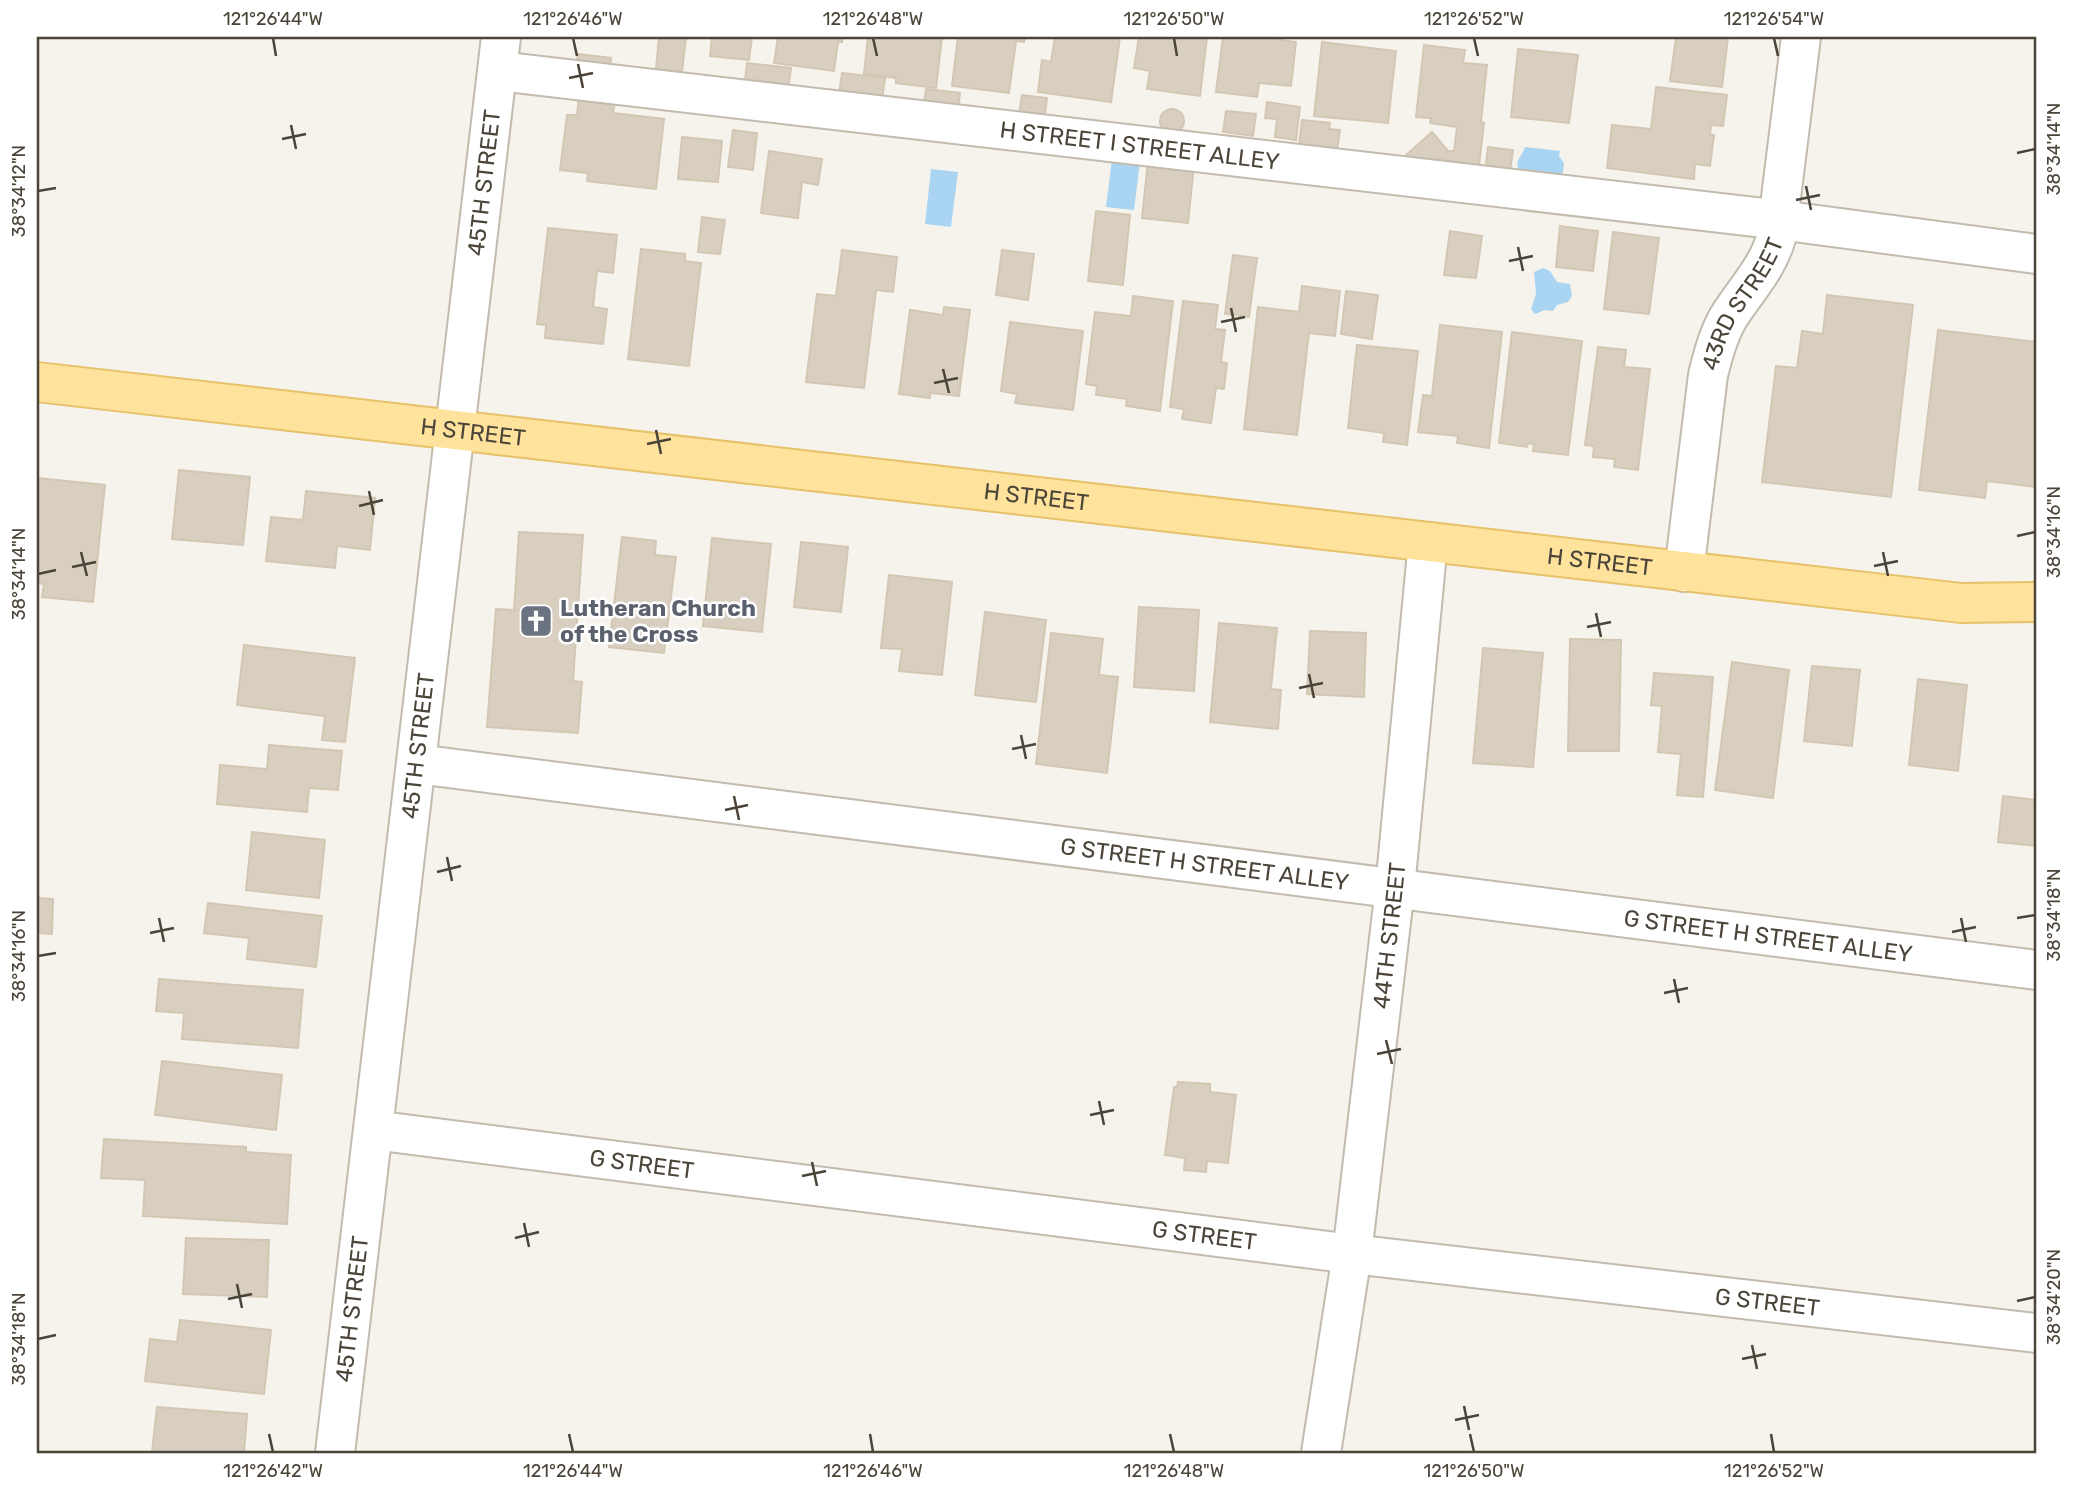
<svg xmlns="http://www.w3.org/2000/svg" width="2073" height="1490" font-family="Rubik,sans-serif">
<rect width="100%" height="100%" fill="#f6f3ec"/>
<path fill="#a9d4f2" d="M1525,147L1560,151L1559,156L1564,163L1563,172L1557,178L1522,173C1511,162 1522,158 1525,147Z
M1112,159L1140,162L1134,210L1106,207Z
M931,169L958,172L951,227L925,224Z
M1543,268L1550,271L1557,282L1570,284L1572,296L1568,302L1557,305L1553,311L1545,310L1535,314L1531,309L1536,294L1534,272Z"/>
<path fill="#d8cfc1" stroke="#d3c7b4" stroke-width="2" d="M659,37H686L682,72L656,69Z
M712,37H752L749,60L710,56Z
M778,37H843L842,42H838L834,71L774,63Z
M868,37H942L936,88L896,83V78L864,74Z
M958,37H1025L1024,42L1016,41L1009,93L952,86Z
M1055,37H1120L1111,102L1038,92L1042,60L1051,62Z
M1139,37H1207L1200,96L1147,89L1150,71L1134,68Z
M1223,37H1274V39L1296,42L1291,86L1259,83L1257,97L1216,92Z
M1676,37H1728L1722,87L1670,81Z
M1322,42L1396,51L1388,123L1314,116Z
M1424,45L1465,50L1463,63L1487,65L1481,122L1484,123L1476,191L1416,167L1406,155L1432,132L1448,151H1454L1457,127L1430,123L1431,118L1416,117Z
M1518,49L1578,55L1569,123L1511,117Z
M578,54L611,58L609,80L576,76Z
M747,63L791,68L786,103L743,98Z
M842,73L885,78L880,113L837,108Z
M1656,87L1727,95L1723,126L1711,125L1710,135H1714L1710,166L1695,164L1694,179L1607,168L1612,125L1651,129Z
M926,89L960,93L957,122L922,118Z
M1022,95L1047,98L1043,131L1017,128Z
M579,96L615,100L613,113L664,119L656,189L587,181L588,173L560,170L567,115H577Z
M1267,102L1300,107L1296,140L1275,137L1277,119L1265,118Z
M1160 121a12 12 0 1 1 24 0a12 12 0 1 1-24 0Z
M1226,111L1256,114L1253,136L1223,132Z
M1302,120L1330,123L1329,129L1340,130L1335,164L1297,163Z
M733,130L757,133L753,170L728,167Z
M682,137L722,141L718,182L678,179Z
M1488,147L1513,150L1508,185L1484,182Z
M769,151L822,159L818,185L802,182L798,218L761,213Z
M1149,151L1195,156L1188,223L1142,218Z
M1096,211L1130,215L1123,285L1088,281Z
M702,217L725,220L720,254L698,252Z
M1560,226L1598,231L1593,271L1556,267Z
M548,228L617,235L613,273L597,271L593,307L607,309L603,344L545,338L546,325L537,324Z
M1450,231L1482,236L1476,278L1444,275Z
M1613,232L1659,238L1649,314L1604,309Z
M641,249L685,254V261L701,263L689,366L628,359Z
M842,250L897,257L893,292L876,290L864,388L806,382L817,294L836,296Z
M1002,250L1034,254L1028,300L996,295Z
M1233,255L1257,258L1249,317L1225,314Z
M1302,286L1340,291L1335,336L1309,333L1297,435L1244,429L1258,307L1299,312Z
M1346,291L1378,295L1372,339L1341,334Z
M1827,295L1913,305L1891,497L1762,482L1776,366L1797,368L1802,331L1823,334Z
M1133,296L1173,301L1160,411L1126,406L1127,399L1096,395L1097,386L1086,384L1095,312L1131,316Z
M1183,301L1218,305L1215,329L1225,330L1221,362L1227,363L1224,389L1216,388L1211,423L1182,419L1184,409L1170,407Z
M944,307L970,310L959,396L930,393V398L899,394L910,310L943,315Z
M1010,322L1083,331L1073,410L1015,403L1017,394L1001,391Z
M1440,325L1502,332L1489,448L1457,443L1458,436L1418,432L1423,395L1432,396Z
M1938,330L2036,342V487L1987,481L1985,498L1919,490Z
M1512,332L1582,341L1568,455L1533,451L1534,444L1528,443L1527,447L1499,443Z
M1357,345L1418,351L1407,445L1383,442L1384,433L1348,428Z
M1598,347L1626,350L1624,367L1650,369L1638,470L1614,467L1615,459L1593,457L1594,446L1585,445Z
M179,470L250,477L243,545L172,539Z
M37,478L105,485L93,602L42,597L44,584L37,583Z
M306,491L375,498L370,550L337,546L335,568L266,561L271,517L303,520Z
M519,532L583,535L573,681L582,682L578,733L487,727L496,609L514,610Z
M622,537L656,541L655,555L676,557L664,653L609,647Z
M712,538L771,544L762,632L703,626Z
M801,542L848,547L841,612L794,607Z
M889,575L952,582L942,675L899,671L902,649L881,648Z
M1139,607L1199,610L1194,691L1134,687Z
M985,612L1046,620L1036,702L975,695Z
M1219,623L1277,628L1271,689L1281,690L1278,729L1210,722Z
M1310,631L1366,633L1364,697L1307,694Z
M1051,633L1103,639L1099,675L1118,677L1107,773L1036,764Z
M1570,639L1621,640L1619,751H1568Z
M244,645L355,658L345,742L322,740L325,716L237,705Z
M1483,648L1543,653L1533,767L1473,763Z
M1732,662L1789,670L1773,798L1715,790Z
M1812,666L1860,670L1852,746L1804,741Z
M1654,673L1713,677L1703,797L1677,795L1681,754L1658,752L1662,706L1651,705Z
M1918,679L1967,685L1958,771L1909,765Z
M269,745L342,751L338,790L309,788L307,812L217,804L220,765L267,769Z
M2003,796L2036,800V846L1998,842Z
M252,832L325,840L319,898L246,890Z
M37,898L53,899L52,934L37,933Z
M208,903L322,916L316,967L247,959L249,938L204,933Z
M159,979L303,990L298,1048L182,1039L184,1013L156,1011Z
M162,1061L282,1075L276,1130L155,1115Z
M1178,1082L1210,1084V1092L1236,1095L1228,1163L1207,1161L1206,1172L1184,1170L1185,1158L1165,1155L1174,1087H1177Z
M104,1139L246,1147V1152L291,1155L287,1224L143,1216L145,1180L101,1178Z
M186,1238L269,1240L267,1297L183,1294Z
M180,1320L271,1330L264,1394L145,1381L150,1339L177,1342Z
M157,1407L247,1414L244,1453H152Z"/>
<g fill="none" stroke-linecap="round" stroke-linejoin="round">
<defs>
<g id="minor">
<path id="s1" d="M498,71L1780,220L2036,254"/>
<path id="s2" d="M1684,572L1708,375C1713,355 1718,336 1728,318C1745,291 1767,269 1776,238L1801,37"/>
<path id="s3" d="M417,764L2036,970"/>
<path id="s4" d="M373,1130L1352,1254L2036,1333"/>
<path id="s5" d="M335,1453L501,37"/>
<path id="s6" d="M1321,1453L1352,1254L1395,888L1428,542"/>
</g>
<g id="major">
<path id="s7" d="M37,382L1961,603L2036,602"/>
</g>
</defs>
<use href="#minor" stroke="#c2bbae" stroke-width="42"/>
<use href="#major" stroke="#e6c16a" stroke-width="42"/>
<use href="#minor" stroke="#fff" stroke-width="38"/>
<use href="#major" stroke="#ffe39c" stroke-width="38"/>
</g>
<path fill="none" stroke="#4b4439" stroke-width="2.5" d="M273,38L276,56M573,38L577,56M873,38L877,56M1174,38L1177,56M1474,38L1478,56M1774,38L1778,56M578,64L583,88M569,78L593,73M291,125L296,149M282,139L306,134M2017,153L2035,149M1806,186L1811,210M38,191L56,188M1796,200L1820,195M1518,247L1523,271M1509,261L1533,256M1231,308L1236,332M1221,322L1245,317M943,369L949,393M934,383L958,378M656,430L661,454M647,444L671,439M369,491L374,515M359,506L383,500M2017,536L2035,532M81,552L87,576M1883,552L1888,576M1874,566L1898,561M72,567L96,562M38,574L56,570M1596,613L1601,637M1587,627L1611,622M1309,674L1314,698M1299,688L1323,683M1021,735L1026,759M1012,749L1036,744M734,796L739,820M725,810L748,805M447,857L452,881M437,872L461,866M159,918L164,942M1961,918L1966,942M2017,918L2035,915M1952,932L1976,927M150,933L174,928M38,956L56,953M1674,979L1679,1003M1664,993L1688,988M1386,1040L1392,1064M1377,1054L1401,1049M1099,1101L1104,1125M1090,1115L1114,1110M812,1162L817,1186M802,1176L826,1171M524,1223L529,1247M515,1238L539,1232M237,1284L242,1308M228,1299L252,1294M2017,1301L2035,1297M38,1339L56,1335M1752,1345L1757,1369M1742,1359L1766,1354M1464,1406L1469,1430M1455,1420L1479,1415M269,1434L273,1452M569,1434L573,1452M870,1434L873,1452M1170,1434L1174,1452M1470,1434L1474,1452M1771,1434L1774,1452"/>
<defs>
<symbol id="church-square" viewBox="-11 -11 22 22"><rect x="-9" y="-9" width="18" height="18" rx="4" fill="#6b7280" stroke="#fff"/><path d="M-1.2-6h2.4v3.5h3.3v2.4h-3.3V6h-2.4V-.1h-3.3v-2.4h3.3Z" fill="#fff"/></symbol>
</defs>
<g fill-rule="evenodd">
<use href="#church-square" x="517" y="602" width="38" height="38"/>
</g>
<g text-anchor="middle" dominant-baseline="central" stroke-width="5" stroke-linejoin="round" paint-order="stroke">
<g font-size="23" fill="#4b4439" stroke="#fff">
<text stroke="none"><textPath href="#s1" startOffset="646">H STREET I STREET ALLEY</textPath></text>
<text stroke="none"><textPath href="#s5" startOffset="1279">45TH STREET</textPath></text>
<text stroke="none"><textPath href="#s2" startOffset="278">43RD STREET</textPath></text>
<text stroke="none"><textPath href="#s7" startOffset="439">H STREET</textPath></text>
<text stroke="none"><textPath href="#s7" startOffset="1006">H STREET</textPath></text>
<text stroke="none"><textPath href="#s7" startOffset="1573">H STREET</textPath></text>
<text stroke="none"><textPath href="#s5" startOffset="712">45TH STREET</textPath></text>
<text stroke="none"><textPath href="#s3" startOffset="794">G STREET H STREET ALLEY</textPath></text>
<text stroke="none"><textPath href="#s3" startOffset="1362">G STREET H STREET ALLEY</textPath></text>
<text stroke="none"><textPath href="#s6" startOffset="522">44TH STREET</textPath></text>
<text stroke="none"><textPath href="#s4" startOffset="271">G STREET</textPath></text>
<text stroke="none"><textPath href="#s4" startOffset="838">G STREET</textPath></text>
<text stroke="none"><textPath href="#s4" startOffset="1405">G STREET</textPath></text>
<text stroke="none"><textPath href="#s5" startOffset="145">45TH STREET</textPath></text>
</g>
<g font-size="23" font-weight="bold" fill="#5b616d" stroke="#fff" text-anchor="start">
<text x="560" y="608">Lutheran Church<tspan x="560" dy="26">of the Cross</tspan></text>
</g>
</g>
<rect width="2073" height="1490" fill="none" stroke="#ffffff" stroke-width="77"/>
<rect x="38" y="38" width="1997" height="1414" fill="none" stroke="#4b4439" stroke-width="2.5"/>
<g font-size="18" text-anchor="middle" fill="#4b4439">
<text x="273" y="25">121°26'44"W</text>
<text x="573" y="25">121°26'46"W</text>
<text x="873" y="25">121°26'48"W</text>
<text x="1174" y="25">121°26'50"W</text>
<text x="1474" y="25">121°26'52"W</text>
<text x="1774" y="25">121°26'54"W</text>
<text transform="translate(2054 149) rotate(-90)" y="6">38°34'14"N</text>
<text transform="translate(19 191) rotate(-90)" y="6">38°34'12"N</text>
<text transform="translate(2054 532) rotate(-90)" y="6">38°34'16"N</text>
<text transform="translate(19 574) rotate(-90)" y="6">38°34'14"N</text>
<text transform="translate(2054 915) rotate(-90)" y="6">38°34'18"N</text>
<text transform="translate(19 956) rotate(-90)" y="6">38°34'16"N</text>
<text transform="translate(2054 1297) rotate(-90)" y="6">38°34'20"N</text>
<text transform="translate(19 1339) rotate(-90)" y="6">38°34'18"N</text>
<text x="273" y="1477">121°26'42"W</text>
<text x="573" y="1477">121°26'44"W</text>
<text x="873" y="1477">121°26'46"W</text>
<text x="1174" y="1477">121°26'48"W</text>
<text x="1474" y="1477">121°26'50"W</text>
<text x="1774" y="1477">121°26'52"W</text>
</g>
</svg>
